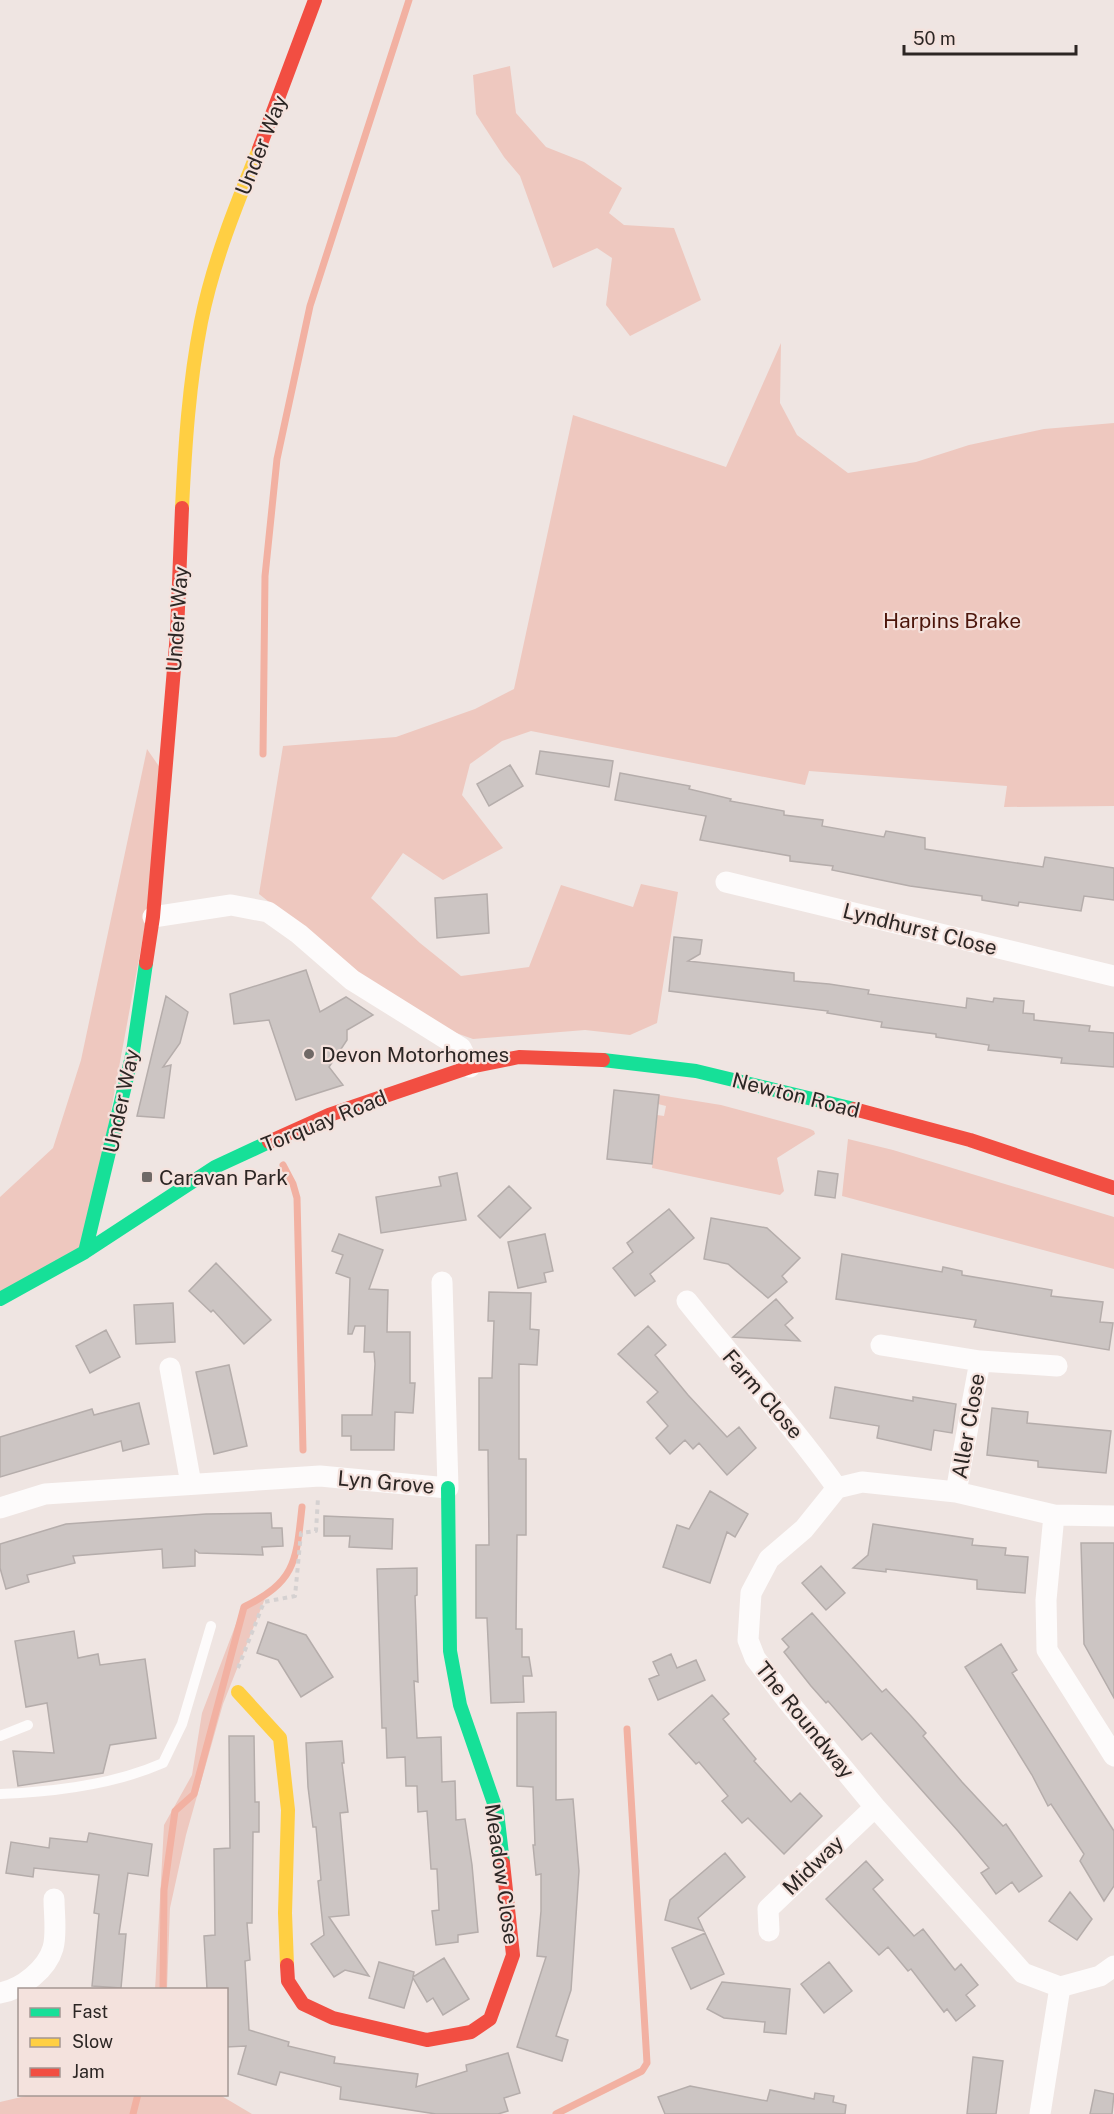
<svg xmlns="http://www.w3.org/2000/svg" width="1114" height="2114" font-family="'Public Sans',sans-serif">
<rect width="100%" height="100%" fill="#efe5e2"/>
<path fill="#eec8bf" d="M510,66L516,113L546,147L584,162L622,188L609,213L624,225L674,228L701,300L630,336L606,305L612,258L597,248L553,268L520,176L504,157L476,114L473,75Z
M781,343L780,403L797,435L848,473L916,462L969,445L1044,429L1114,423V806L1004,807L1007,786L809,771L805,785L531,731L502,741L470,764L462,795L503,848L443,880L403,853L371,898L420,943L461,976L529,967L561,885L633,907L641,884L678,892L657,1023L630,1035L585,1030L473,1039L445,1029L359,973L259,894L283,746L396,737L475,709L514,689L573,415L726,467Z
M147,749L165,775L155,872L85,1252L0,1299V1197L53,1148L81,1060Z
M659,1095L721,1105L810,1129L814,1131L815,1134L777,1158L784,1191L780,1195L652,1168L657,1115L664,1116L666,1106L658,1104Z
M848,1139L893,1150L1114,1217V1269L842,1196Z
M266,1596L223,1704L186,1835L170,1908L167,1989L155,1990L164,1825L192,1775L202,1713L244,1603Z
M30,2095H220L252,2114H0V2102Z"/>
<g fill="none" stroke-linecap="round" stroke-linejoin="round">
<path stroke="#f2b1a2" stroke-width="7" d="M263,754L265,576L277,459L310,306L409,0
M283,1165L293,1184L297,1198L303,1450
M163,1990L164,1890L175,1811L194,1794L244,1607C296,1581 296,1562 302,1507
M133,2114L138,2094
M556,2114L642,2071L647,2063L627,1729"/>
</g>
<path fill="#ccc5c3" stroke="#b5adab" stroke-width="1.5" d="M540,751L613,761L609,787L536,774Z
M510,765L523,786L489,806L477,784Z
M620,773L690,786L689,789L731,799L730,801L784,811V815L823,820L822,826L884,837L886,831L925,838V849L1043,867L1045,857L1114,868V900L1084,896L1081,911L1019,902L1018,906L982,900V896L910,886L832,870L833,866L790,861V856L700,840L706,816L615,800Z
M487,894L489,933L437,938L435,898Z
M674,937L702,940L700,954L688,961L794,973V981L829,984L869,990L868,994L966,1008L967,998L993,1002L994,998L1024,1001L1023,1013L1034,1014V1020L1090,1026L1089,1031L1114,1033V1067L1061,1063L1062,1058L988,1050L989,1045L936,1037V1034L881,1027L882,1022L827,1013L828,1011L669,991Z
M306,970L320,1012L346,997L373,1015L347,1030V1040L329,1067L343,1085L296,1100L269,1020L234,1024L230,994Z
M166,996L188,1012L180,1043L163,1067L171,1065L164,1118L137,1116Z
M614,1090L659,1095L652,1164L607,1159Z
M818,1171L838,1174L835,1198L815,1195Z
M457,1173L466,1220L381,1233L376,1197L441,1186L439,1177Z
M509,1186L531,1208L500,1238L478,1216Z
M669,1209L694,1238L650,1274L655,1281L635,1296L613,1268L633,1252L627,1243Z
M711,1218L767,1228L800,1258L782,1276L787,1282L768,1298L728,1264L704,1259Z
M339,1234L383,1250L369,1289L388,1290L387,1332H410V1383H415L413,1413L395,1412L394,1450H351V1436H342V1415H372L375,1364L374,1352H364L365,1326H355L352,1334H348L350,1278L336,1273L343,1255L332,1251Z
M545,1234L553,1271L544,1273L546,1282L518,1288L508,1242Z
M842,1254L942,1272L943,1267L962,1271V1275L1052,1290L1051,1296L1103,1302L1100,1322L1113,1323L1109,1350L974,1327L976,1320L836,1299Z
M216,1263L271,1320L244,1344L213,1310L211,1312L189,1291Z
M489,1292L531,1293L530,1329L539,1330L537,1365L519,1364V1459H526V1535H517L516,1629H522V1657H529L532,1676H523L524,1702L491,1703L487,1618H476V1545H489L488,1450H479V1378H492L494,1321H488Z
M776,1299L793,1318L785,1325L800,1341L733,1337Z
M173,1303L175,1342L136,1344L134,1305Z
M648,1326L666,1345L655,1355L688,1395L727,1437L739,1427L756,1448L727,1475L699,1443L693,1449L685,1440L670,1454L656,1438L668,1426L647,1402L658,1392L618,1354Z
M106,1330L120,1357L90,1373L76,1346Z
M229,1365L247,1446L214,1454L196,1372Z
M835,1387L913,1401V1397L956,1404L952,1433L934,1430L931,1450L877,1438L879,1426L830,1418Z
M139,1403L149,1444L123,1451L121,1441L0,1477V1437L92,1409L94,1415Z
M992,1408L1028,1412L1027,1423L1111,1431L1106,1473L1038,1467V1461L987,1455Z
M710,1491L748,1514L735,1537L727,1532L710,1583L663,1567L677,1525L689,1529Z
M271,1513L272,1528H282L283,1546L262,1547L263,1555L199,1553L195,1550V1566L163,1568L162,1549L73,1556L75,1563L27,1575L29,1582L6,1589L0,1568V1544L66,1524L206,1514Z
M324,1516L393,1519L392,1549L349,1547L350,1536H324Z
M873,1524L973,1539L972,1545L1006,1548L1005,1555L1028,1557L1025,1593L977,1589V1580L886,1569V1572L853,1568L868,1555Z
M1081,1543H1114V1698L1084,1644Z
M821,1566L845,1593L826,1610L802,1583Z
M417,1568V1595L415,1596L418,1682L414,1681L417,1738L441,1737L442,1782L455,1781L456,1820L465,1819L472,1865L478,1932L458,1935V1942L436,1945L432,1911L439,1910L437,1869H431L427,1811L418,1812L417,1786H406L405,1757L387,1758L386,1728H382L377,1569Z
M812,1613L882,1692L886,1689L911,1716L926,1733L923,1736L962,1782L1003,1826L1006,1824L1042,1876L1019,1892L1012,1882L996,1894L981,1873L989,1868L958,1831L871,1733L862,1740L828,1701L826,1703L811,1686L784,1652L789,1647L782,1639Z
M268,1622L306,1635L333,1677L301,1697L278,1660L257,1653Z
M74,1631L78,1658L98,1654L100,1665L145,1659L156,1738L110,1745L103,1773L18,1786L13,1751L54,1753L47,1703L26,1707L15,1641Z
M1001,1644L1017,1670L1012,1673L1114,1831V1886L1104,1901L1080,1861L1084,1854L1051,1804L1048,1806L1032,1775L965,1667Z
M671,1654L677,1668L696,1660L705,1680L658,1700L649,1679L659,1675L653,1662Z
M712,1695L729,1714L723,1719L756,1759L754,1761L791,1802L800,1793L822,1816L784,1854L748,1818L742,1823L722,1801L728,1796L699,1762L696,1764L669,1734Z
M556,1712V1800L573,1799L579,1871L571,1990L556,2036L568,2040L562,2061L517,2047L546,1957L537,1956L541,1911V1874L536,1875L533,1845H535L533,1787L517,1786V1713Z
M229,1736H254L255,1802H259V1832H253L252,1923H247L250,1960L245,1961L249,2030L289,2042L288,2046L335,2057L334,2063L418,2074L416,2087L467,2071L466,2065L508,2053L520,2093L504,2098L508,2111L498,2114H436L340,2099L341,2087L280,2072L276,2085L238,2074L246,2046L226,2047V1989H207L204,1936L215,1935L214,1849L230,1848Z
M342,1741L344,1763H342L348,1812L340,1813L349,1915L329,1917L369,1976L345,1970L334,1977L311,1944L324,1935L318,1881L321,1880L316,1827H313L308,1787L306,1743Z
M89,1833L152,1844L148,1876L128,1873L119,1934H126L121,1988L92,1986L99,1914L94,1913L99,1875L34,1868L33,1877L6,1873L11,1842L49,1848L50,1838L87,1842Z
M725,1853L745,1877L698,1918L704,1931L665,1920L670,1900Z
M866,1861L883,1880L873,1889L914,1936L923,1929L955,1970L961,1964L978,1985L966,1995L975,2006L956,2021L947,2009L944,2012L911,1969L908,1971L888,1947L879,1955L826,1899Z
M1070,1892L1092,1919L1077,1940L1049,1921Z
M705,1933L724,1974L691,1989L672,1948Z
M444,1958L469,1999L443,2015L433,1998L427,2002L413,1978L404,2008L369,1998L379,1962L414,1972L413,1977Z
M829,1962L852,1991L824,2013L801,1984Z
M722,1982L790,1989L786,2034L764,2032L765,2022L724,2018L707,2009Z
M973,2057L1003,2061L996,2114H967Z
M690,2086L767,2101L770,2090L814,2099L815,2093L834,2096L833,2102L846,2105L845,2114H665L658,2097Z
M1095,2090L1114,2094L1112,2114H1090Z"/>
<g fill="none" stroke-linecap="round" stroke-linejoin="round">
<path stroke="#d5d1d1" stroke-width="4" stroke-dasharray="4.5 4.5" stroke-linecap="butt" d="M238,1668L264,1602L295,1596L301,1533L316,1531L318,1498"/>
<path stroke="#fdfbfb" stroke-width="10" d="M0,1736L28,1725
M0,1794C55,1792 113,1785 163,1763L182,1724L211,1626"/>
<path stroke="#fdfbfb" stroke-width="21" d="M726,882L1114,976
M153,917L231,905L268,912L299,934L352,980L461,1048L470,1067
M687,1301C737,1364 791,1423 837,1488
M881,1345L980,1361L1057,1366
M170,1368L191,1484
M956,1492L980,1361
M0,1508L45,1494L320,1476L448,1488L442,1282
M1054,1515L1046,1600L1047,1650L1114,1756
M1114,1516L1054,1515L956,1492L862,1482L837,1488L804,1529L769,1559L751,1593L748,1640L755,1658L786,1699L875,1807L1023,1973L1060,1987L1100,1976L1114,1966
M769,1931L768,1909L875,1807
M0,1993C22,1989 47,1969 53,1948C57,1934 54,1913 54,1899
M1040,2114L1060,1987"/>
<path stroke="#16e098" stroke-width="14" d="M603,1060L696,1071L854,1109
M85,1252L133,1052L146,963
M0,1299L85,1252L215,1167L269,1142
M448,1488L450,1651L460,1705L497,1812L503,1863"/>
<path stroke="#ffcf43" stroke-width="14" d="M182,508C185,446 189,383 201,322C213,262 236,205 259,149
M238,1692L280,1738L288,1810L285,1913L287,1965"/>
<path stroke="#f24e42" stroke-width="14" d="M259,149L315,0
M146,963L153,917L177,633L182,508
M854,1109L970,1140L1114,1188
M269,1142L329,1115L470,1067L519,1057L603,1060
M287,1965L288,1981L303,2004L333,2018L427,2040L471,2032L490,2019L513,1955L503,1863"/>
</g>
<g fill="#706966" stroke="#f4e2dd" stroke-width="2">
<circle cx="309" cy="1054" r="6"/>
<rect x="141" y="1171" width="12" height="12" rx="3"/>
</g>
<g text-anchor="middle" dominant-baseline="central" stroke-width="4.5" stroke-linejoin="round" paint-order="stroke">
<g font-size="21" fill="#2c2624" stroke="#f4e2dd">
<text transform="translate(261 145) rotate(-68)">Under Way</text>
<text transform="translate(177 619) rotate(-86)">Under Way</text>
<text transform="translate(920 929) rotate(14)">Lyndhurst Close</text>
<text transform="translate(796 1095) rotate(14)">Newton Road</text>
<text transform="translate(121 1101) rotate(-78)">Under Way</text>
<text transform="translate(324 1121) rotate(-22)">Torquay Road</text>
<text transform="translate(763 1394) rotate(49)">Farm Close</text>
<text transform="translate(968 1426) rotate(-80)">Aller Close</text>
<text transform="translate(386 1482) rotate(5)">Lyn Grove</text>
<text transform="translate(805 1720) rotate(51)">The Roundway</text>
<text transform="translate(813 1865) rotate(-44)">Midway</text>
<text transform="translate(502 1874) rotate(82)">Meadow Close</text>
</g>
<g font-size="21" fill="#4c160b" stroke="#f4e2dd">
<text x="952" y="620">Harpins Brake</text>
</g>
<g font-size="21" fill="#2c2624" stroke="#f4e2dd" text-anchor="start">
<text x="321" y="1054">Devon Motorhomes</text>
<text x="159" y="1177">Caravan Park</text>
</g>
</g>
<rect x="18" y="1988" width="210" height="108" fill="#f4e2dd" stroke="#a49793" stroke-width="1.5"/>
<rect x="30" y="2008" width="30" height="9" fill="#16e098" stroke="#a49793" stroke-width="1.5"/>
<text x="72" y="2018" font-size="18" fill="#2c2624">Fast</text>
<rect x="30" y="2038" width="30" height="9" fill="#ffcf43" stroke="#a49793" stroke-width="1.5"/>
<text x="72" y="2048" font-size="18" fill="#2c2624">Slow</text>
<rect x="30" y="2068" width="30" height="9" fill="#f24e42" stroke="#a49793" stroke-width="1.5"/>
<text x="72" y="2078" font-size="18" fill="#2c2624">Jam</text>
<path d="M904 45v9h172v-9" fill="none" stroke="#2c2624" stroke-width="3"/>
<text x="913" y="45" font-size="18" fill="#2c2624" stroke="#f4e2dd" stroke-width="4.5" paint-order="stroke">50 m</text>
</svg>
